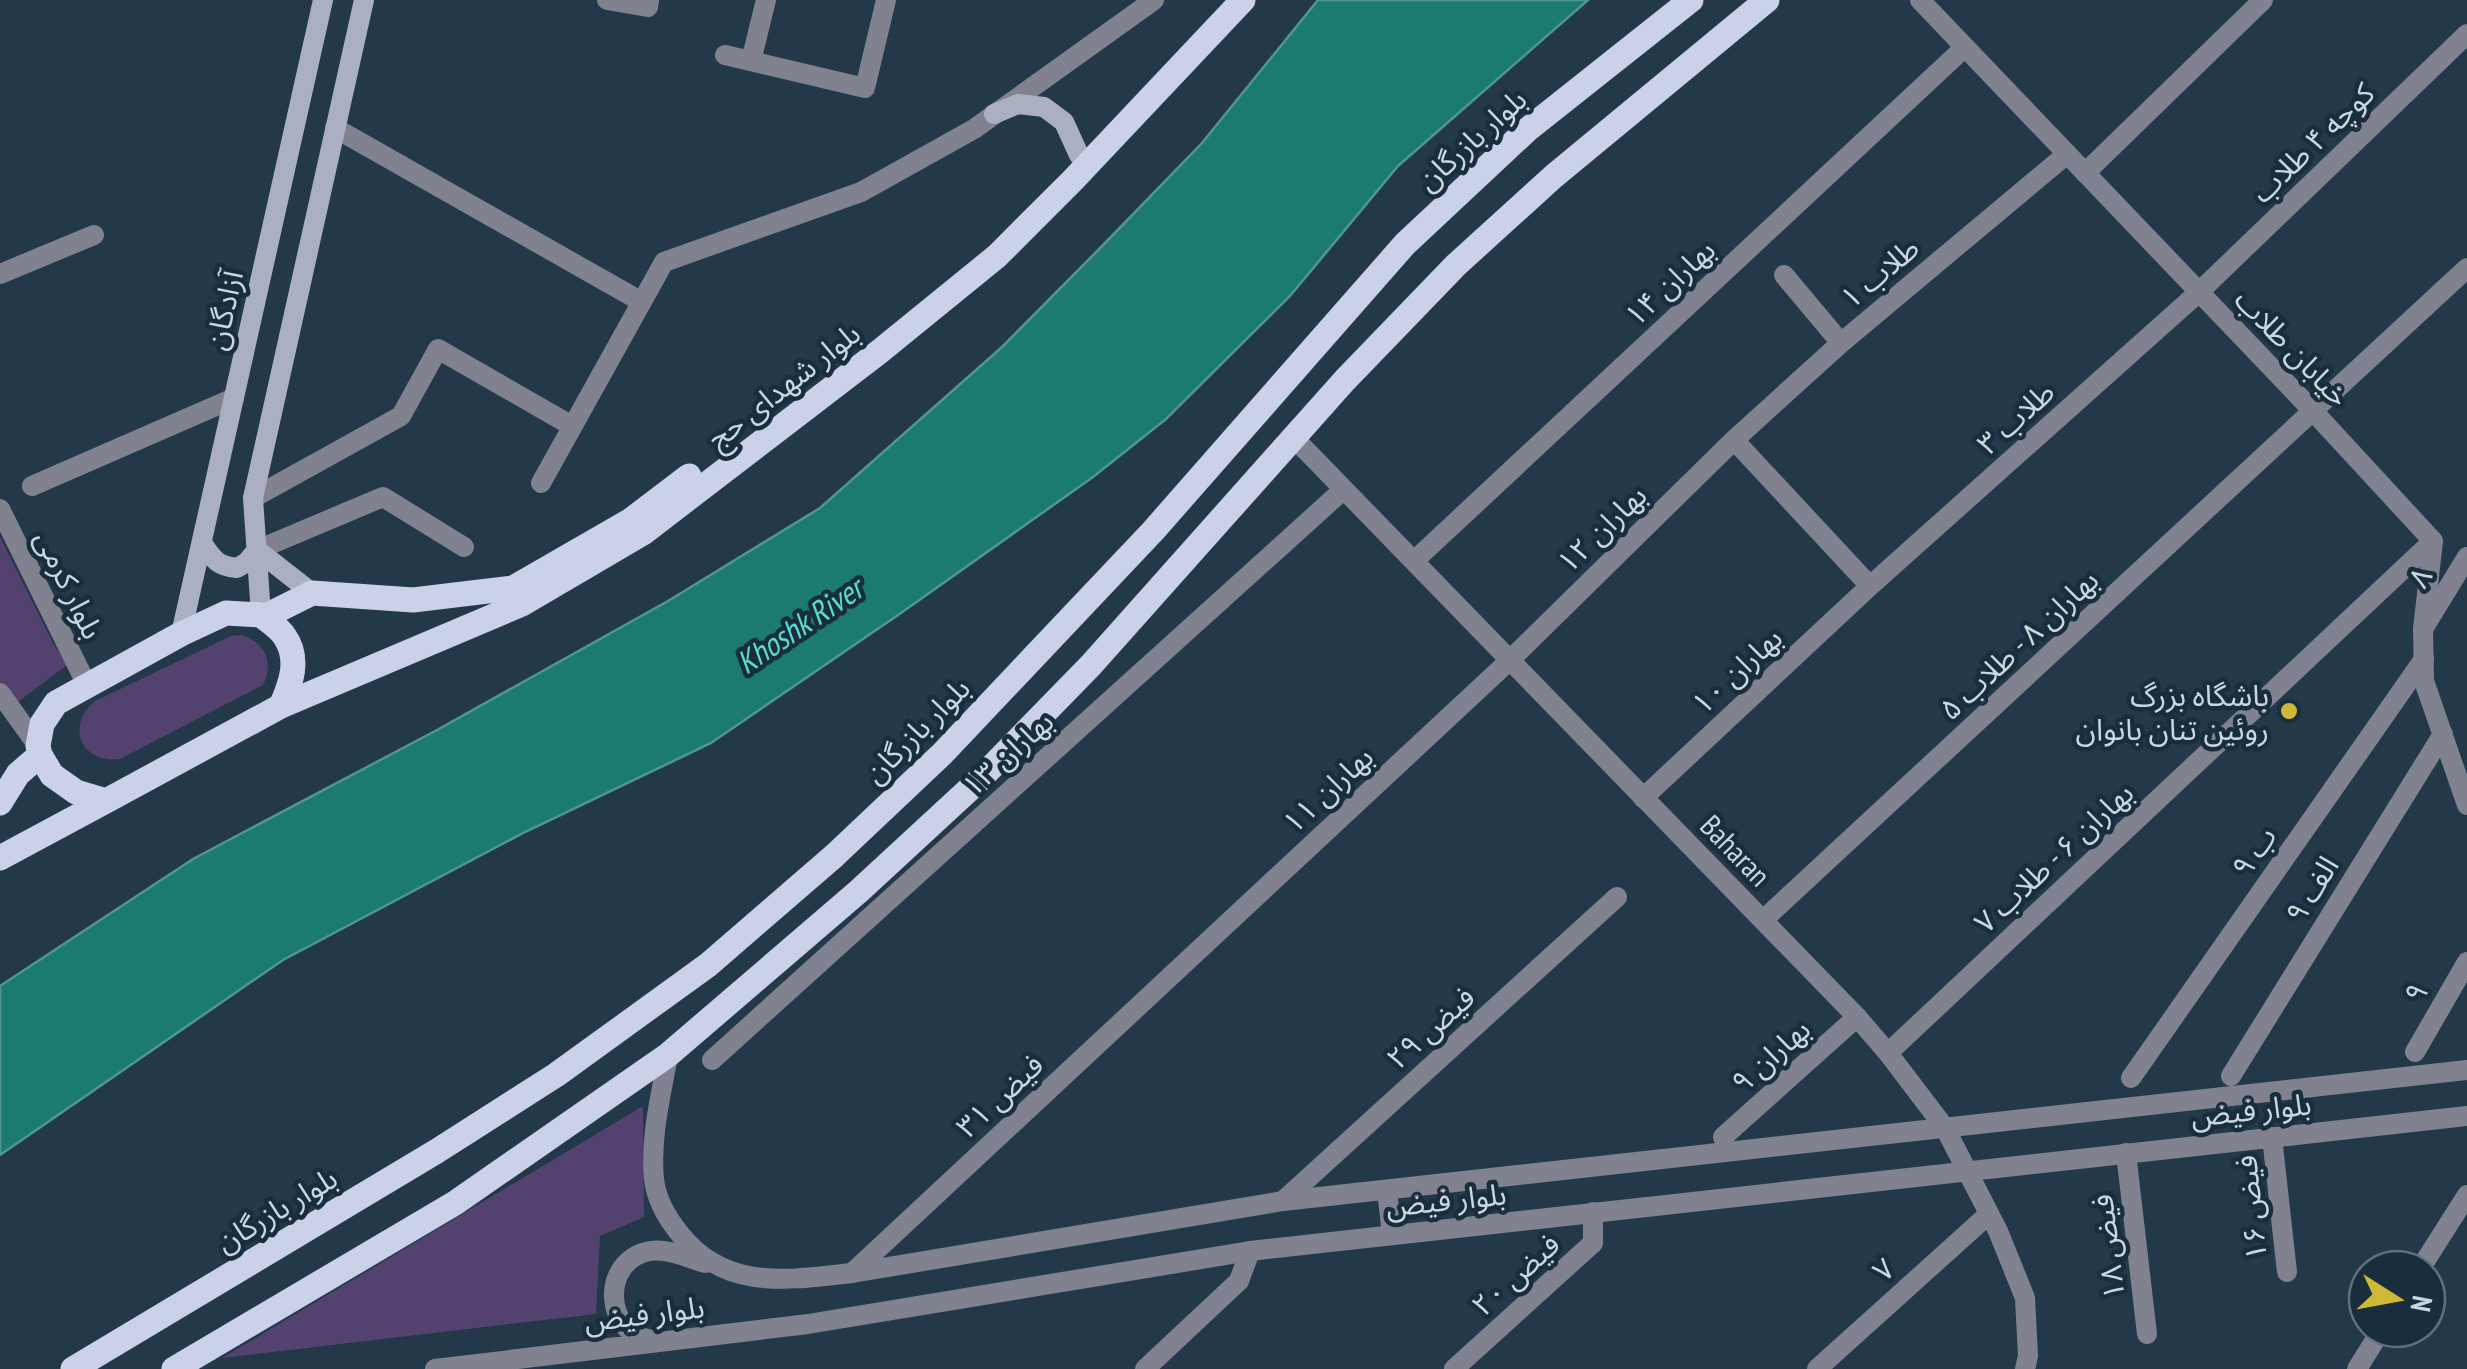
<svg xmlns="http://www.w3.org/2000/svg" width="2467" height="1369" font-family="'PT Sans Narrow','Noto Sans Arabic',sans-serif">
<rect width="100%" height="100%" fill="#233848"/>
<path fill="#534170" d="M0,537L54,645L67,665L14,705L0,684Z
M242,635C266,643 274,663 263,685L120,759C81,764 65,726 95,701L231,636Z
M643,1106L644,1217L600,1236L596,1314L222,1358Z"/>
<path fill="#1b7b71" stroke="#509692" stroke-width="2.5" d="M1318,0H1588L1398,166L1290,296L1166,419L1093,477L901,613L711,743L525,832L283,960L0,1155V986L193,859L437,730L668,601L820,508L1002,347L1108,240L1202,143Z"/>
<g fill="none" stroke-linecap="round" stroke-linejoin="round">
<path stroke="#80838f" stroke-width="20" d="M607,0L648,7L649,0
M725,55L865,88L886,0
M751,61L766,0
M335,128L642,302
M2085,173L2263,0
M0,274L94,235
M1784,275L1841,343
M1734,440L1870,586
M541,483L664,262L861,192L974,129L1154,0
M32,486L234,398
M253,498L401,416L438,349L572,426
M257,550L383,497L464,547
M1414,561L1964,48
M2423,629L2467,557
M1643,798L1870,586L2199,292L2467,34
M1763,920L2467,268
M2415,1052L2467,962
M1888,1053L2433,541
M712,1060L1343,490
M2231,1076L2443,734
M2131,1078L2424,659
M1723,1137L1857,1017
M2272,1137L2287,1272
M2126,1153L2147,1334
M1283,1201L1617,897
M2420,1269L2467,1195
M852,1273L1510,660L1734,440L1841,343L2067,154
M1145,1369L1239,1281L1250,1251
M1454,1369L1593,1243V1212
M1817,1369L1989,1214
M2357,1369L2382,1329"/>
<path stroke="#80838f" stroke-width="20" d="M1920,0L2313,411L2433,541L2423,629L2424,681L2467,805
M1294,438L1857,1017L1888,1053L1945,1128L1998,1231L2025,1298L2028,1356L2025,1369
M0,509L87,685
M0,693L38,746
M668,1055C661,1096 650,1137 654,1179C656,1199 667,1218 680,1234C725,1291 788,1280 852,1273L1283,1201L2467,1070
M1387,1190L1392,1235
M653,1340C603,1335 600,1260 650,1251C668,1248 688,1258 705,1263
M435,1369L808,1324L1250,1251L2467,1116"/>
<path stroke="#aaafc1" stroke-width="20" d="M994,114L1018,104L1044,107L1064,122L1079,155
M202,543C213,559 217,566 237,568L247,562L257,550L312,593
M261,615L253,498L364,0
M181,634L323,0"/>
<path stroke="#cad1e8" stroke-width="25" d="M264,617L312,593L413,600L513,588L631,520L689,476
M281,706C291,684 300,659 285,637C280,628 268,621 261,615L226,613L181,634L56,703L42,724L38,746L40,755L52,775L76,792L106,801L281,706L522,604L643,533L879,352L997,256L1073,180L1243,0
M0,803L18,774L40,755
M0,858L106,801
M73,1369L437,1151L556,1075L708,965L834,856L942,754L1153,531L1405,244L1527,130L1691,0
M174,1369L455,1203L668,1055L788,952L859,891L976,783L1091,665L1345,380L1456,265L1554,176L1767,0"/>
</g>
<circle fill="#d0b837" stroke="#192e3d" stroke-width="4" cx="2289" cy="711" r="10"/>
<g text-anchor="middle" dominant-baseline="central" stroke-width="9" stroke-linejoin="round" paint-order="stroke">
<g font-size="30" fill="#cad6e0" stroke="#192e3d">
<text transform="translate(1471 139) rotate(-42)">بلوار بازرگان</text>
<text transform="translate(2312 142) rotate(-44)">کوچه ۴ طلاب</text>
<text transform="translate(1879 272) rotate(-40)">طلاب ۱</text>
<text transform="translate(1669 282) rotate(-43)">بهاران ۱۴</text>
<text transform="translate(223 310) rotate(-77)">آزادگان</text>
<text transform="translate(2293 347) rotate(46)">خیابان طلاب</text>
<text transform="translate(783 385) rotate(-38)">بلوار شهدای حج</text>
<text transform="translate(2015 417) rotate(-42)">طلاب ۳</text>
<text transform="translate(1601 528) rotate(-44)">بهاران ۱۲</text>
<text transform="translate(2419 577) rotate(-59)">۸</text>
<text transform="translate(70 584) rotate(64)">بلوار کرمی</text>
<text transform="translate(2018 644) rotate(-43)">بهاران ۸ - طلاب ۵</text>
<text transform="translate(1736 670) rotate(-43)">بهاران ۱۰</text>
<text transform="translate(916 730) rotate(-45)">بلوار بازرگان</text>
<text transform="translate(1007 753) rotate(-42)">بهاران ۱۳</text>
<text transform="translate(1327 789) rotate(-43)">بهاران ۱۱</text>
<text transform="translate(1736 850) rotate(46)">Baharan</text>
<text transform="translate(2253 851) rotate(-55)">۹ ب</text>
<text transform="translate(2053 857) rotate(-43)">بهاران ۶ - طلاب ۷</text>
<text transform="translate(2311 889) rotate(-58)">۹ الف</text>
<text transform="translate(2415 992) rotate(-60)">۹</text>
<text transform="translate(1430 1027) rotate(-42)">فیض ۲۹</text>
<text transform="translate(1770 1055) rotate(-42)">بهاران ۹</text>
<text transform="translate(999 1095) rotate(-43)">فیض ۳۱</text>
<text transform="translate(2251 1109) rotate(-6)">بلوار فیض</text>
<text transform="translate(1446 1199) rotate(-6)">بلوار فیض</text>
<text transform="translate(2250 1208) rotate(-96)">فیض ۱۶</text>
<text transform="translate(276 1209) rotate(-31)">بلوار بازرگان</text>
<text transform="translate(2107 1247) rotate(-97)">فیض ۱۸</text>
<text transform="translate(1883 1269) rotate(-42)">۷</text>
<text transform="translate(1515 1274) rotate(-42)">فیض ۲۰</text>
<text transform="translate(644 1313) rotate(-7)">بلوار فیض</text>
</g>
<g font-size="30" fill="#cad6e0" stroke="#192e3d" text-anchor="end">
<text x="2269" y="694">باشگاه بزرگ<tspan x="2269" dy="34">روئین تنان بانوان</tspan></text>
</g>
<g font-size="32" font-style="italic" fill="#5bdcce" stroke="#192e3d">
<text transform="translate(799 625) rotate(-34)">Khoshk River</text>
</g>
</g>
<g transform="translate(2397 1299) rotate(101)"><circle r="48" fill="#192e3d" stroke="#60717e" stroke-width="2.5"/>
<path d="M0-8L18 38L0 25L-18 38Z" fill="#d0b837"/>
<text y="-15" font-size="28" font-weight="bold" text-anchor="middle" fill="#cad6e0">N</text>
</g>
</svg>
